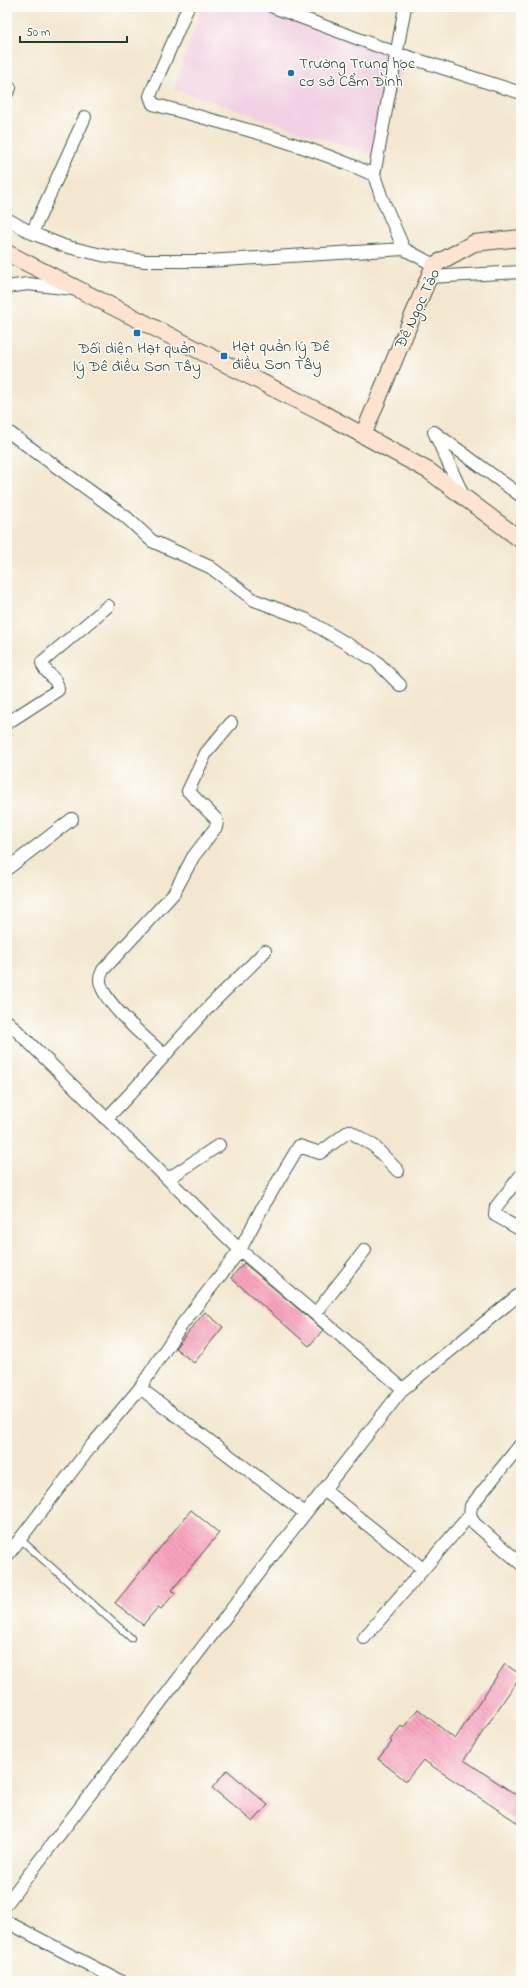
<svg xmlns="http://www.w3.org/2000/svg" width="528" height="1988" font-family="'Indie Flower',sans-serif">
<defs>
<pattern id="building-back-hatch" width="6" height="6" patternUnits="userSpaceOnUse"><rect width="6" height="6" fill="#f9a4bf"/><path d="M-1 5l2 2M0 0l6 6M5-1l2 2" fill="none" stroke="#c9879c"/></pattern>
</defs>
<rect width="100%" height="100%" fill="#fdfcf7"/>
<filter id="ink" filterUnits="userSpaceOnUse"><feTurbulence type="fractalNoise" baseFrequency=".025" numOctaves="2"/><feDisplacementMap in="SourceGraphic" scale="8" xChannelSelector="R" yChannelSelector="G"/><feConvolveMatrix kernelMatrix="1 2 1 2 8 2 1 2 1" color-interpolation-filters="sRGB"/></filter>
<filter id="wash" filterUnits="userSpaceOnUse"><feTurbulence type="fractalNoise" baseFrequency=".012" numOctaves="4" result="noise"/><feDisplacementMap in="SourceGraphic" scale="16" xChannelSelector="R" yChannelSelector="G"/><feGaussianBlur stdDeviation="0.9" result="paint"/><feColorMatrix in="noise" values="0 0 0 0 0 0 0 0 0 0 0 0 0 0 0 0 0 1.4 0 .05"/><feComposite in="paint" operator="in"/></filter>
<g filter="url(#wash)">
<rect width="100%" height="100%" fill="#f3e7cf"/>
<path fill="#f1d0e3" d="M202,7H259L407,57L373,155L174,89Z"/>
<g id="blocks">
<path fill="url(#building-back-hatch)" d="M244,1263L323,1330L309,1346L231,1278Z
M205,1312L223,1327L194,1363L175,1348Z
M191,1510L219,1533L172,1590L175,1593L161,1609L158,1607L143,1625L115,1603Z
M505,1664L521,1675L464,1760L521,1798V1825L423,1760L406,1781L378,1759L392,1742L390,1740L401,1726L403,1728L418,1709L455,1739Z
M227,1770L268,1805L253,1822L212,1788Z"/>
</g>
</g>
<g filter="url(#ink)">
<use href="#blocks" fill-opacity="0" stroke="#3f564b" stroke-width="1"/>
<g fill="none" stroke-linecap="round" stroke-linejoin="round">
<defs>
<path id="lane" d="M20,1539L131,1638"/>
<path id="street" d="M188,7L154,86L150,96L153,104C227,124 304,143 374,175L381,196L404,249
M273,7L396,53L521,93
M7,93L10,88
M374,175L405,7
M7,219L32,233L64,246L102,255L145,261H207L404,249L434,265
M32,233L85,117
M429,277L521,272
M7,287L28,284L73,289
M7,431L126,517L152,541L210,567L254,600L305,619L376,661L400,685
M434,432L521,496
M435,434L464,497
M7,723L58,690C59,678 43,673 42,662L108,606
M7,869L72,819
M7,1021L240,1250L403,1389
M164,1055C149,1041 99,1000 100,979C100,976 102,973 103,970L174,893L193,857L216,827L217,822L216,819L188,791L206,753L231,723
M106,1119C141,1084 172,1046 206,1010C225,989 246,972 265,951
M521,1175L496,1207L495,1215L521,1230
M168,1179L219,1145
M315,1314L365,1250
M140,1388L305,1513
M521,1444L471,1506L470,1515L474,1523L521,1564
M324,1490L423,1569
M7,1556L92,1445L140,1388L181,1326L240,1250L262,1208L299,1146L320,1153L349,1131L374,1146L398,1171
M364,1638L470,1515
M7,1903L286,1538L403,1389L521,1293
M7,1922L120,1981"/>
<path id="secondary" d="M7,253L324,414L429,471L521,540
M363,435L434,265L474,243L521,238"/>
</defs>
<use href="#lane" stroke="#3f564b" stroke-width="8"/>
<use href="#street" stroke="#3f564b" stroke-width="14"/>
<use href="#secondary" stroke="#3f564b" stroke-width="18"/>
<use href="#lane" stroke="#fff" stroke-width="6"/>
<use href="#street" stroke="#fff" stroke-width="12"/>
<use href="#secondary" stroke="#fde4d1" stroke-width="16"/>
</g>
</g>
<g fill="#1f6fb2" stroke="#fdfcf7" stroke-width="1.5">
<circle cx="291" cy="73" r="4"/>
<rect x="133" y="329" width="8" height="8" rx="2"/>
<rect x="220" y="352" width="8" height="8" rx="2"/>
</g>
<g text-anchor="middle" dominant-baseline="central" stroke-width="3" stroke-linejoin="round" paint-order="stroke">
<g font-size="16" fill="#1f3d34" stroke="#fdfcf7" text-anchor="start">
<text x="299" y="64">Trường Trung học<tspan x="299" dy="18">cơ sở Cẩm Đình</tspan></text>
<text x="232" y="347">Hạt quản lý Đê<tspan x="232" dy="18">điều Sơn Tây</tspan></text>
<text x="137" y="349" text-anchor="middle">Đối diện Hạt quản<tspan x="137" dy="18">lý Đê điều Sơn Tây</tspan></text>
</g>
<g font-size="16" fill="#1f3d34" stroke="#fdfcf7">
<text transform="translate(418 309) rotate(-65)">Đê Ngọc Tảo</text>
</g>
</g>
<rect width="528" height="1988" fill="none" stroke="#fdfcf7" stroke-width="24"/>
<path d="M20 36v6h107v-6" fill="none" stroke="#1f3d34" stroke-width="2"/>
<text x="26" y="36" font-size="12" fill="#1f3d34" stroke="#fdfcf7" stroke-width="3" paint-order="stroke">50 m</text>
</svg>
